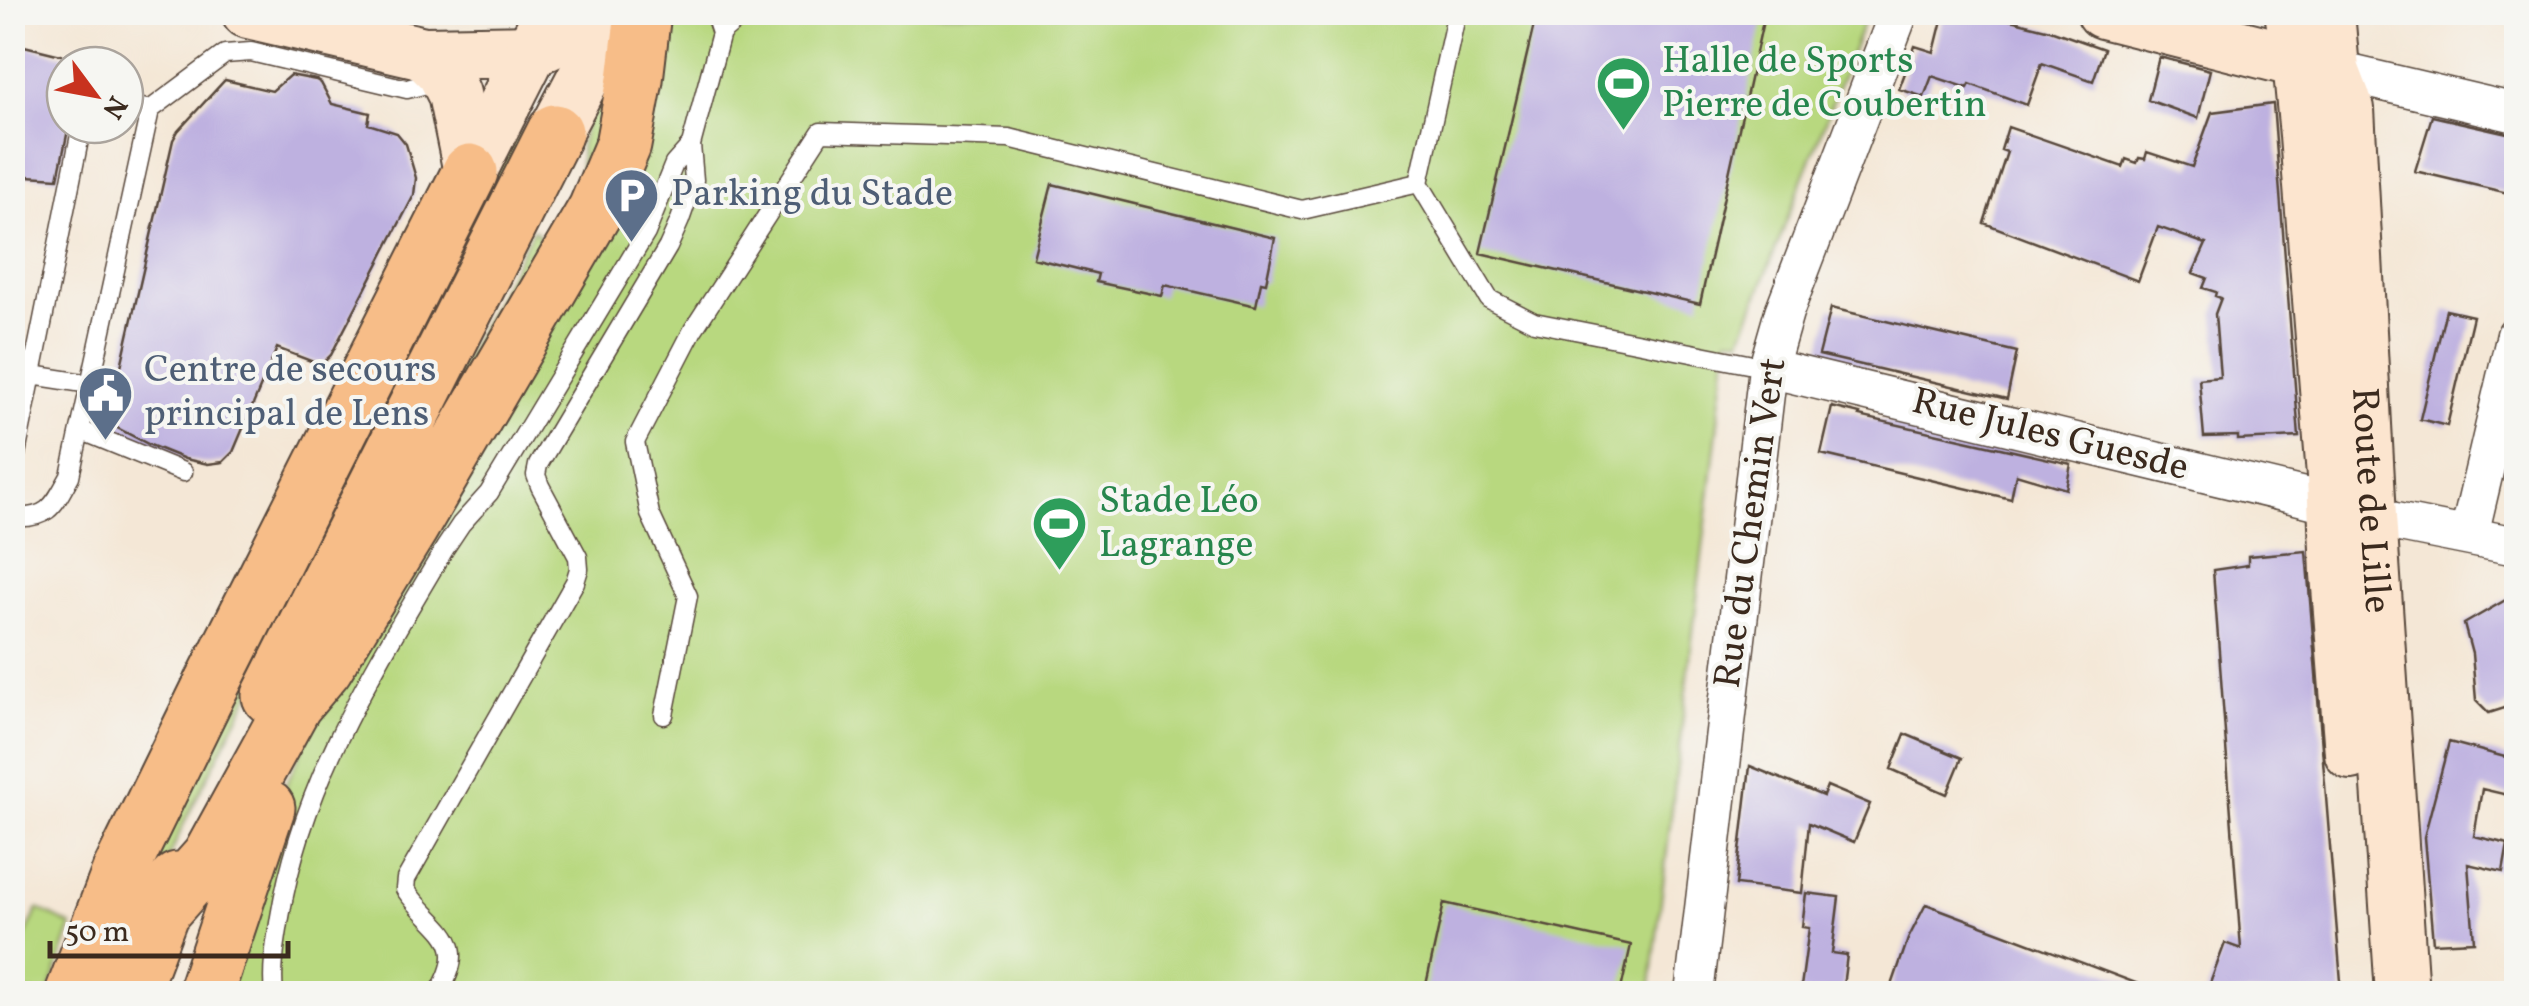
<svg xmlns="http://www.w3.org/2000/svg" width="2529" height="1006" font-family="Vollkorn,serif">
<rect width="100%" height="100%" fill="#f6f6f2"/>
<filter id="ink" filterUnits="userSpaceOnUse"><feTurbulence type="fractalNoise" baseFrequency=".01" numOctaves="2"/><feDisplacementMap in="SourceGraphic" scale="20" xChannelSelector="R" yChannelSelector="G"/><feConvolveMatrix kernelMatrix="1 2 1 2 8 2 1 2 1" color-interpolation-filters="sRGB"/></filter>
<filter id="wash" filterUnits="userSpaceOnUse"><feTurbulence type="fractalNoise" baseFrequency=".0048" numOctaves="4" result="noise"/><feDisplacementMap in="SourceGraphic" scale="40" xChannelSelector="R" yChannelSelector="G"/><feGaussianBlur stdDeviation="2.25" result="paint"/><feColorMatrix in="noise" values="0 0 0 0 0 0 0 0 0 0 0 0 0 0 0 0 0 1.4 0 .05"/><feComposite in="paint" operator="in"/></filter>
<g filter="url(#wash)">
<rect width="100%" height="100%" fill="#f4e7d6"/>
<path fill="#b8d87f" stroke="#7a814e" stroke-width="2.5" d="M663,13H1867L1741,339L1728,338L1650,993L219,994L278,803L306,740L335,687Z
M610,69L612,121L581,185L580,146L589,110Z
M517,131L527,134L531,142L185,821L109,993L92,994L169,812Z
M533,230L539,234C544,259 531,284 521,306L392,496Z
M38,909L72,926L49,993H13L12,963Z"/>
<g id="blocks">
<path fill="#beb1e0" d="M1537,12H1765L1700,304L1480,253Z
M1944,12H1978L2050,30L2104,49L2093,81L2042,63L2027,105L1970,84L1968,88L1932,76L1924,97L1899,89L1915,46L1934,52Z
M12,43L65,56V125H69L58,178L12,175V155L20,125L12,124Z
M2159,57L2210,70L2198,118L2148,100Z
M290,75L316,80L321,83L332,104L370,113L368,124L397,133L406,144L416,178L414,195L331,355L324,362L316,363L277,348L233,452L223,462L208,464L185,459L150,445L108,423L173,140L178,131L225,80L272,91Z
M2273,104L2299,437L2238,440V436L2204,437L2199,379L2220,377L2215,314L2221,298L2215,296L2216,292L2203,288L2207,278L2193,273L2206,244L2158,227L2138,281L1984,223L2007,152L2001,150L2008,127L2123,167L2126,159L2137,163L2139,158L2145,159L2147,152L2192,167L2212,112Z
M2432,116L2516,135V195L2415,171Z
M1052,184L1275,238L1266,283L1261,282L1256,306L1165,285L1162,296L1096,282L1098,274L1033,258Z
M1831,308L2017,352L2007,399L1819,355Z
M2446,310L2473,316L2447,426L2420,419Z
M1832,407L1860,414L1859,416L2071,464L2066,489L2016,474L2011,499L1821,454Z
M2306,551L2342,994H2206L2225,943L2241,949L2213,570L2248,565V556Z
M2516,594V693L2505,708L2489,713L2476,700L2472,654L2464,624Z
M1905,734L1962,758L1947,794L1891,769Z
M2449,742L2516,760V797L2482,789L2474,836L2508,844L2503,872L2468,864L2474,941L2433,943L2424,837Z
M1750,766L1823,796L1827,786L1870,804L1854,842L1809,823L1802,893L1736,885Z
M1806,893L1839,897L1832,953L1847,955L1842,994H1800L1809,928L1802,927Z
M1444,903L1631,945L1620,994H1424Z
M1926,904L2157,991L2156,994H1889L1908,939Z"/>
</g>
</g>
<g filter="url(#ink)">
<use href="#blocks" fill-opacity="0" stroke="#57463a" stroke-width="2.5"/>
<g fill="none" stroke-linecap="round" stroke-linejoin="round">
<defs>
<path id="lane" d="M1456,16L1419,183L1489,299L1534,322L1768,368
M721,33L746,12
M125,104L150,110
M32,375L90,384
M80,430L183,472
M12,474L82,125
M12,517C49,520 54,505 70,476L150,110L225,54L251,52L407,89L442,80
M664,715L688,596L650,514L635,442L693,330L821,132L1009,138L1302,210L1419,183
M274,994C271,968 276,942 280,917C302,781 376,665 445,548L461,524L489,493L646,233L674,164L691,145
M438,994C474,936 433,931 405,889L406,879L575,582L579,569L578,557L540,486L536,475L538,465L668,247L680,220L694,180L691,145L721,33L714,12"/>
<path id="street" d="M2333,70L2516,113
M1768,368L2333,504
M2370,517L2516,546
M2469,535L2516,335
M1694,994L1768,368L1784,312L1899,12"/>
<g id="secondary">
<path d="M248,12L424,53L531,51L611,12"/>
<path d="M2103,12L2329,69"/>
<path d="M2291,12L2299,61L2306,136L2333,476L2337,574L2351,753"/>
<path id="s1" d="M2328,12L2333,70L2348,109L2370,517L2402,994"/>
<path d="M424,53L443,72L454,94L470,172"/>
<path d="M555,132L618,12"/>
<path d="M470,172L544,26"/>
</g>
<path id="highway" d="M270,696L555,132
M161,912L210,857L294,704L325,667L411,526L596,209L623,145L635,80L643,12
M73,994L120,872L208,692L470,172
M130,994L161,912L177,880
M205,994L267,808"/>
</defs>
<use href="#lane" stroke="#57463a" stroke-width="21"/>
<use href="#street" stroke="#57463a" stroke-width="41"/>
<use href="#secondary" stroke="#57463a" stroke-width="56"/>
<use href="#highway" stroke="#57463a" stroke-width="59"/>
<use href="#lane" stroke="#fff" stroke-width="18"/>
<use href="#street" stroke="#fff" stroke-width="38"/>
<use href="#secondary" stroke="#fce5cf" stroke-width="52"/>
<use href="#highway" stroke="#f7bd88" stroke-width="55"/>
</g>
</g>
<defs>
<symbol id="stadium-pin" viewBox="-11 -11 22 30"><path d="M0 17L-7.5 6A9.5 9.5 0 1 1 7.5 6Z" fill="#2e9e5b" stroke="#f6f6f2"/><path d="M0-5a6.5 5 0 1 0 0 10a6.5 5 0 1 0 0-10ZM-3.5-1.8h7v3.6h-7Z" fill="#fff"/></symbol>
<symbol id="parking-pin" viewBox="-11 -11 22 30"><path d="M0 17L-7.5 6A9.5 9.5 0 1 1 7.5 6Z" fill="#5c6f8a" stroke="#f6f6f2"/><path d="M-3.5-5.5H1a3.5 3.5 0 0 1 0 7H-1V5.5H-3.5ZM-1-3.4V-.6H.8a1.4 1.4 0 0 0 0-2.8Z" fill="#fff"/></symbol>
<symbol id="civic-pin" viewBox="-11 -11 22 30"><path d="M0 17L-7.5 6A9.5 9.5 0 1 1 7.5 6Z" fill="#5c6f8a" stroke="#f6f6f2"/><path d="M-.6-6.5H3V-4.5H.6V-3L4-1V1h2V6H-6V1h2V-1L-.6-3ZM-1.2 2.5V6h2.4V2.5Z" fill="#fff"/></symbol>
</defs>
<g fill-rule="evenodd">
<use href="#stadium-pin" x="1592" y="52" width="63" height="86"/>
<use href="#parking-pin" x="600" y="164" width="63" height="86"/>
<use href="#civic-pin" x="74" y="362" width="63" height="86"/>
<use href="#stadium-pin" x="1028" y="492" width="63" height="86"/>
</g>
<g text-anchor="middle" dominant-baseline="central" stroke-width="8" stroke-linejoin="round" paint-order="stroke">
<g font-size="38" fill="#27864d" stroke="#f6f6f2" text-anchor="start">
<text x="1662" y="62">Halle de Sports<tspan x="1662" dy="44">Pierre de Coubertin</tspan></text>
<text x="1099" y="502">Stade Léo<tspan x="1099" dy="44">Lagrange</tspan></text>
</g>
<g font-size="38" fill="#4e5e75" stroke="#f6f6f2" text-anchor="start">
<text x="671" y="195">Parking du Stade</text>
<text x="144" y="371">Centre de secours<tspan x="144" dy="44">principal de Lens</tspan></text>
</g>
<g font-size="38" fill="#3b2a1e" stroke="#f6f6f2">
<text transform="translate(2050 436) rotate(14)">Rue Jules Guesde</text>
<text stroke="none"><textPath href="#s1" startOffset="492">Route de Lille</textPath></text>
<text transform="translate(1752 523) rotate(-82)">Rue du Chemin Vert</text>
</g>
</g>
<rect width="2529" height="1006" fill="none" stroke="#f6f6f2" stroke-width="50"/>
<g transform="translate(95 95) rotate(122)"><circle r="48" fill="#f6f6f2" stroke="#aba49d" stroke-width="2.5"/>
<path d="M0-8L18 38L0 25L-18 38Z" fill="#c8321e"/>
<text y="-15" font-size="28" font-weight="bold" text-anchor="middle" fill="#3b2a1e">N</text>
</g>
<path d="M50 941v15h238v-15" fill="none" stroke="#3b2a1e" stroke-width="5"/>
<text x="65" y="941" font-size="30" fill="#3b2a1e" stroke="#f6f6f2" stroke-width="8" paint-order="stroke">50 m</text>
</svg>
